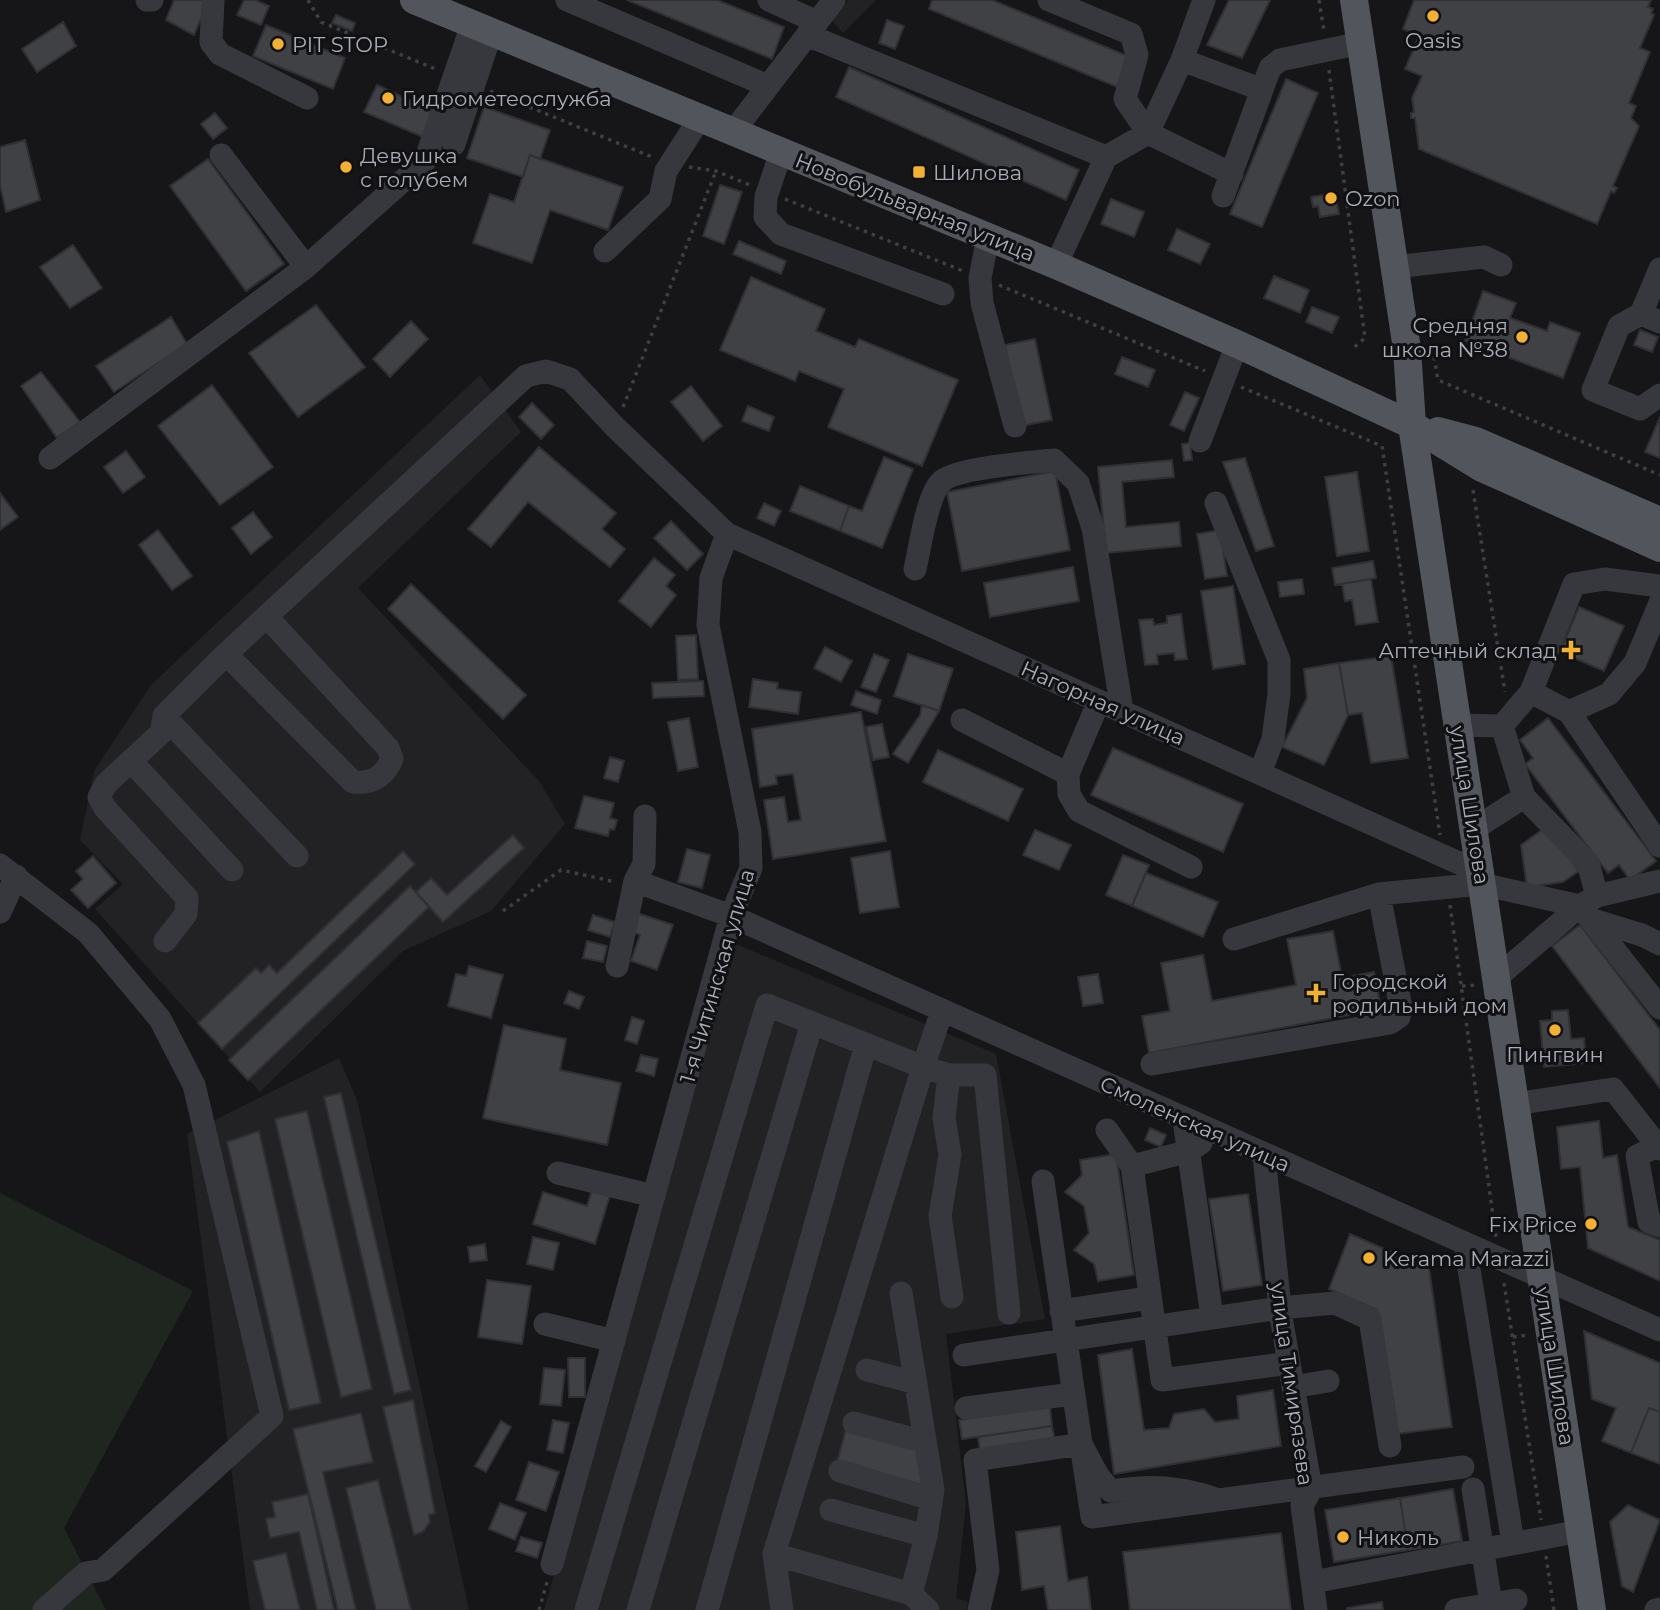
<svg xmlns="http://www.w3.org/2000/svg" width="1660" height="1610" font-family="Montserrat,sans-serif">
<rect width="100%" height="100%" fill="#161618"/>
<path fill="#222225" d="M848,0H876L843,33L831,20Z
M480,375L521,432L358,588L539,781L565,824L491,911L403,951L260,1092L95,909L123,884L80,840L94,771L151,685Z
M734,943L996,1054L1045,1319L946,1334L966,1504L956,1598L968,1602L966,1610H544Z
M339,1058L357,1100L469,1610H250L187,1134Z"/>
<path fill="#1e261f" d="M0,1193L193,1291L64,1528L106,1610H0Z"/>
<path fill="#404145" stroke="#303034" stroke-width="2" d="M174,0H209L194,35L166,20Z
M244,0H255L269,6L261,25L237,15Z
M627,0H717L784,27L772,59Z
M932,0H992L1130,57L1117,87L929,9Z
M1229,0H1270L1242,58L1207,45Z
M1414,0H1651L1648,7L1653,9L1651,13L1654,15L1640,48L1650,52L1629,103L1636,106L1631,118L1639,126L1613,186L1617,188L1614,193L1611,191L1597,224L1419,149L1415,118H1411V113L1414,112L1412,98L1422,76L1405,69L1419,36L1403,29Z
M336,15L355,23L352,31L332,23Z
M887,20L904,26L895,49L879,43Z
M63,22L76,46L37,72L22,49Z
M266,25L345,58L333,89L253,56Z
M849,67L1079,170L1066,200L836,97Z
M1286,79L1318,93L1262,227L1230,214Z
M377,85L435,112L423,137L364,112Z
M484,107L550,130L540,159L530,155L523,177L467,158Z
M215,113L227,128L213,139L201,124Z
M25,140L40,200L6,212L0,185V147Z
M530,155L623,187L608,230L550,210L532,263L473,243L490,194L514,202Z
M208,159L284,264L246,291L170,186Z
M720,185L742,192L724,244L703,236Z
M1335,193L1339,214L1320,217L1318,206L1313,207L1311,197Z
M1111,199L1144,212L1134,237L1101,224Z
M1177,229L1210,244L1200,264L1168,250Z
M739,241L786,261L781,274L733,254Z
M73,245L102,288L70,308L40,267Z
M1274,276L1309,290L1300,313L1264,298Z
M751,277L825,309L816,331L855,347L859,339L958,380L922,466L828,427L844,389L799,371L795,381L720,350Z
M1483,291L1516,303L1510,318L1547,331L1550,322L1580,333L1563,378L1465,341Z
M316,305L365,367L298,417L249,353Z
M1312,307L1339,317L1332,333L1306,322Z
M171,317L187,344L114,392L96,366Z
M411,321L428,339L390,377L373,359Z
M1640,330L1658,337L1652,352L1634,345Z
M1035,339L1052,420L1021,426L1005,345Z
M1122,357L1155,370L1148,387L1115,374Z
M41,372L80,422L57,438L21,386Z
M212,385L273,467L220,505L158,426Z
M691,386L722,426L703,441L671,402Z
M1185,392L1199,398L1184,431L1170,425Z
M532,403L554,425L541,439L519,417Z
M748,406L774,417L769,431L742,421Z
M1660,417V458L1645,452Z
M1190,443L1192,460L1184,461L1182,444Z
M539,447L616,513L602,529L625,549L610,567L528,502L491,547L468,529Z
M126,451L145,477L123,493L104,467Z
M884,457L913,469L882,548L840,531L849,506L862,511Z
M1245,458L1274,546L1256,551L1223,462Z
M1172,460L1174,477L1122,482L1126,527L1179,522L1181,546L1106,553L1098,467Z
M1055,471L1070,550L962,571L947,492Z
M1357,472L1369,551L1337,556L1325,477Z
M800,486L849,506L840,531L790,511Z
M0,493L18,517L0,530Z
M764,503L781,511L774,526L757,518Z
M253,512L272,537L251,554L232,528Z
M671,521L703,554L687,570L654,538Z
M158,530L192,576L172,590L139,545Z
M1220,530L1227,576L1205,579L1197,534Z
M654,558L675,575L666,586L676,595L651,627L619,601Z
M1373,561L1376,578L1335,585L1332,568Z
M1073,567L1079,601L990,617L984,583Z
M1302,579L1304,594L1280,597L1278,582Z
M1371,579L1378,622L1356,625L1352,600L1345,601L1342,584Z
M411,584L526,695L503,719L388,609Z
M1233,586L1245,664L1213,669L1201,591Z
M1579,607L1624,626L1604,671L1560,652Z
M1181,614L1187,659L1175,660L1174,653L1157,655L1158,664L1145,665L1139,620L1153,619L1154,625L1167,623V616Z
M696,635L698,679L678,680L676,636Z
M825,647L852,661L841,682L814,668Z
M874,654L889,660L876,692L861,687Z
M908,654L953,669L939,711L894,696Z
M1391,656L1408,758L1371,763L1362,713L1348,715L1339,663Z
M1339,663L1348,715L1324,765L1282,747L1307,698L1304,669Z
M753,679L778,683L777,689L801,692L798,714L749,707Z
M703,681L704,696L653,698L652,683Z
M856,691L881,700L877,714L851,705Z
M922,705L939,711L908,763L893,754L920,715Z
M861,712L886,841L773,859L764,800L784,797L788,822L801,820L793,774L776,776L777,784L760,787L752,729Z
M689,718L698,767L678,771L668,722Z
M1548,718L1656,861L1630,880L1619,865L1608,873L1525,764L1533,758L1520,740Z
M882,724L889,757L873,760L866,727Z
M1113,748L1243,804L1223,852L1091,795Z
M938,750L1023,789L1008,821L923,782Z
M610,757L624,761L618,782L604,778Z
M584,796L614,803L610,818L617,820L614,830L610,829L608,836L575,828Z
M1546,827L1579,871L1563,882L1527,887L1521,845Z
M1035,830L1071,845L1059,870L1023,855Z
M513,835L524,848L443,922L416,892L431,878L447,895Z
M687,849L710,855L702,888L678,882Z
M403,851L415,864L222,1049L198,1023L256,968L261,973L269,965L277,973Z
M890,851L899,907L860,913L851,858Z
M1123,855L1149,865L1132,906L1106,895Z
M93,856L116,883L88,908L71,890L83,879L76,871Z
M1146,873L1218,902L1203,937L1132,906Z
M410,886L429,907L248,1080L229,1060Z
M634,912L673,925L657,970L631,961L640,935L627,930Z
M593,915L615,922L610,937L588,930Z
M1580,925L1660,1030V1088L1552,946Z
M1333,931L1342,978L1374,972L1381,1009L1149,1053L1142,1016L1170,1011L1161,963L1203,955L1212,1001L1296,985L1287,939Z
M587,941L607,946L603,962L583,958Z
M469,966L503,975L491,1018L448,1006L456,974L466,976Z
M1098,974L1103,1003L1083,1006L1078,977Z
M569,991L584,997L579,1009L564,1003Z
M1568,1010L1571,1039L1584,1038L1586,1063L1544,1067L1540,1021L1552,1020V1011Z
M632,1017L644,1021L637,1044L625,1040Z
M504,1025L566,1039L560,1070L621,1083L607,1145L483,1118Z
M641,1055L658,1059L654,1076L636,1071Z
M341,1093L411,1390L394,1394L324,1097Z
M307,1111L372,1389L341,1397L275,1119Z
M1599,1121L1603,1158L1617,1155L1628,1227L1660,1240V1281L1588,1248L1580,1167L1561,1169L1557,1127Z
M1150,1128L1166,1135L1161,1147L1145,1140Z
M259,1131L321,1403L289,1410L227,1142Z
M1116,1154L1134,1275L1098,1281L1094,1264L1074,1250L1089,1233L1084,1206L1065,1192L1082,1175L1080,1160Z
M592,1190L610,1195L595,1244L533,1224L543,1192L587,1206Z
M1248,1194L1262,1285L1223,1291L1209,1199Z
M1350,1234L1429,1268L1452,1427L1396,1434L1377,1310L1329,1289Z
M533,1237L559,1243L553,1270L527,1264Z
M485,1244L487,1260L470,1262L468,1247Z
M487,1280L531,1286L522,1344L478,1337Z
M1584,1331L1660,1363V1412L1649,1408L1631,1453L1602,1441L1616,1408L1592,1399Z
M1132,1349L1144,1430L1169,1428L1174,1414L1204,1409L1215,1422L1239,1419L1237,1396L1273,1390L1281,1446L1114,1474L1098,1355Z
M568,1358H585V1397H569Z
M544,1368L565,1370L561,1406L540,1404Z
M413,1400L435,1513L429,1515L430,1522L423,1532L414,1535L383,1407Z
M1050,1407L1052,1426L962,1439L959,1420Z
M1649,1408L1660,1412V1464L1631,1453Z
M361,1413L373,1462L323,1472L356,1610H338L293,1429Z
M553,1420L569,1423L563,1453L547,1450Z
M501,1421L511,1427L486,1472L475,1466Z
M1052,1426L1055,1441L980,1451L978,1437Z
M846,1429L923,1451L922,1485L837,1462Z
M529,1462L559,1472L546,1511L516,1500Z
M378,1480L411,1610H376L346,1488Z
M1453,1489L1462,1541L1408,1550L1400,1498Z
M308,1494L334,1610H317L299,1532L270,1538L266,1519L275,1517L272,1502Z
M1400,1498L1408,1550L1334,1562L1325,1510Z
M500,1503L526,1513L515,1540L489,1529Z
M1628,1505L1660,1520L1633,1592L1622,1586L1610,1522Z
M1060,1526L1068,1581L1087,1577L1091,1610H1048L1044,1586L1022,1590L1016,1532Z
M1281,1533L1291,1610H1130L1123,1552Z
M521,1537L542,1543L537,1558L516,1551Z
M286,1553L300,1610H265L253,1561Z
M1382,1602L1383,1610H1347V1608Z"/>
<g fill="none" stroke-linecap="round" stroke-linejoin="round">
<path stroke="#3d3f44" stroke-width="3.5" stroke-dasharray="3.5 5" stroke-linecap="butt" d="M308,0L321,22L438,70
M1319,0L1324,31
M1329,70L1365,338L1351,350
M490,91L652,157
M689,167L716,171L752,186
M785,199L963,271
M999,285L1205,371
M1434,357L1438,380L1660,475
M1241,387L1382,446L1440,835
M623,407L716,171
M1473,490L1505,692
M1450,905L1496,1237
M503,911L561,870L616,882
M1462,986L1477,985
M1504,1283L1541,1520
M1513,1337L1528,1335
M1546,1556L1554,1610
M539,1610L547,1582"/>
<path stroke="#37383d" stroke-width="23" d="M147,0H152
M213,0L211,42L220,54L307,98
M567,0L768,86
M769,0L817,22
M1049,0L1131,34L1137,55L1125,99L1148,133
M1204,0L1182,60L1260,89
M807,35L1106,157
M733,132L834,0
M1148,133L1182,60
M454,144L491,33
M781,152L766,197L765,217L781,234L943,294
M221,155L306,267
M1223,196L1270,68L1280,60L1361,43
M988,237L980,278L982,303L1015,426
M605,251L660,199L666,171L700,118
M1056,265L1106,157L1148,133L1232,174
M1394,267L1484,257L1501,265
M1660,269L1641,314L1660,322
M1641,314L1619,326L1593,390L1640,409L1660,395
M1200,441L1237,344
M50,458L306,267L425,161L472,25
M1216,503L1279,660V694L1273,739L1260,773
M727,534L1479,872
M915,569C920,548 927,494 942,481C958,468 1031,462 1054,460L1078,483L1093,528L1122,711
M226,654L353,782C372,784 384,777 392,759L388,748L267,617
M1531,692L1574,584L1605,579L1660,586
M1099,701L1068,774L1069,794L1079,811L1191,867
M1569,712L1609,694L1635,663L1660,603
M164,716L297,856
M962,720L1068,774
M1457,725L1502,726L1524,797L1588,863L1597,896
M1502,726L1531,692L1569,712L1660,846
M131,761L232,870
M1474,829L1524,797
M0,865L88,933L160,1019L194,1085L272,1416L103,1570L86,1573L44,1610
M635,881L644,864L645,816
M0,912L16,876
M1593,920L1642,935L1660,944
M1234,939L1379,894L1481,884L1580,906L1660,1008
M165,941L186,914L187,898L105,808L99,797L106,784L161,733L164,716L226,654L526,376L546,371L570,379L615,427L727,534L711,578L708,625L750,832L751,868L731,916L552,1564
M617,966L635,881L731,916L1660,1330
M1496,978L1580,906L1597,896L1660,881
M1152,1064L1390,1023L1399,1017L1401,1008L1379,894
M949,1075L944,1118L950,1155L940,1216L952,1297
M1515,1104L1613,1089L1660,1149
M1184,1120L1212,1317
M1107,1130L1132,1166L1162,1380L1289,1363
M1657,1146L1637,1156L1649,1222L1660,1226
M1264,1156L1281,1317L1311,1489L1302,1506L1316,1610
M1132,1166L1189,1151L1201,1143
M558,1173L654,1196
M1043,1181L1081,1444L1098,1476L1111,1491C1150,1485 1179,1486 1216,1499
M1465,1244L1513,1543
M1061,1311L1149,1298
M545,1324L614,1341
M964,1355L1280,1308L1335,1303L1370,1319L1390,1446
M867,1370L916,1383
M1293,1387L1328,1381
M966,1408L1073,1394
M854,1423L925,1442
M840,1471L931,1499
M1473,1489L1491,1604
M831,1510L926,1536
M774,1554L911,1594L926,1536L933,1489L901,1293
M1313,1582L1580,1531
M911,1594L928,1610
M586,1610L767,1005L923,1067L942,1011
M638,1610L812,1023
M707,1610L866,1044
M782,1610L774,1554L923,1067L949,1075H985L1009,1313
M979,1610L988,1570L975,1460L1081,1444L1092,1517L1463,1467
M1456,1610L1516,1600
M1656,1610L1660,1609"/>
<path stroke="#53555c" stroke-width="28" d="M414,0L1056,265L1237,344L1412,425L1482,468L1660,548
M1354,0L1407,349L1412,425L1592,1610
M1438,431L1476,441L1660,521"/>
</g>
<g fill="#f2b134" stroke="#111113" stroke-width="2.5">
<circle cx="1433" cy="16" r="7"/>
<circle cx="278" cy="44" r="7"/>
<circle cx="388" cy="98" r="7"/>
<circle cx="346" cy="167" r="7"/>
<rect x="912" y="165" width="14" height="14" rx="3.5"/>
<circle cx="1331" cy="198" r="7"/>
<circle cx="1522" cy="337" r="7"/>
<path d="M1567.5 639.5h7v7h7v7h-7v7h-7v-7h-7v-7h7z"/>
<path d="M1312.5 982.5h7v7h7v7h-7v7h-7v-7h-7v-7h7z"/>
<circle cx="1555" cy="1030" r="7"/>
<circle cx="1591" cy="1224" r="7"/>
<circle cx="1369" cy="1258" r="7"/>
<circle cx="1343" cy="1537" r="7"/>
</g>
<g text-anchor="middle" dominant-baseline="central" stroke-width="6" stroke-linejoin="round" paint-order="stroke">
<g font-size="21" fill="#a8adb8" stroke="#111113" text-anchor="start">
<text x="1433" y="40" text-anchor="middle">Oasis</text>
<text x="292" y="44">PIT STOP</text>
<text x="402" y="98">Гидрометеослужба</text>
<text x="360" y="155">Девушка<tspan x="360" dy="24">с голубем</tspan></text>
<text x="933" y="172">Шилова</text>
<text x="1345" y="198">Ozon</text>
<text x="1508" y="325" text-anchor="end">Средняя<tspan x="1508" dy="24">школа №38</tspan></text>
<text x="1557" y="650" text-anchor="end">Аптечный склад</text>
<text x="1332" y="981">Городской<tspan x="1332" dy="24">родильный дом</tspan></text>
<text x="1555" y="1054" text-anchor="middle">Пингвин</text>
<text x="1577" y="1224" text-anchor="end">Fix Price</text>
<text x="1383" y="1258">Kerama Marazzi</text>
<text x="1357" y="1537">Николь</text>
</g>
<g font-size="21" fill="#a8adb8" stroke="#111113">
<text transform="translate(915 207) rotate(22)">Новобульварная улица</text>
<text transform="translate(1103 703) rotate(24)">Нагорная улица</text>
<text transform="translate(1470 805) rotate(81)">улица Шилова</text>
<text transform="translate(717 976) rotate(-74)">1-я Читинская улица</text>
<text transform="translate(1195 1124) rotate(24)">Смоленская улица</text>
<text transform="translate(1555 1366) rotate(81)">улица Шилова</text>
<text transform="translate(1292 1384) rotate(82)">улица Тимирязева</text>
</g>
</g>
</svg>
